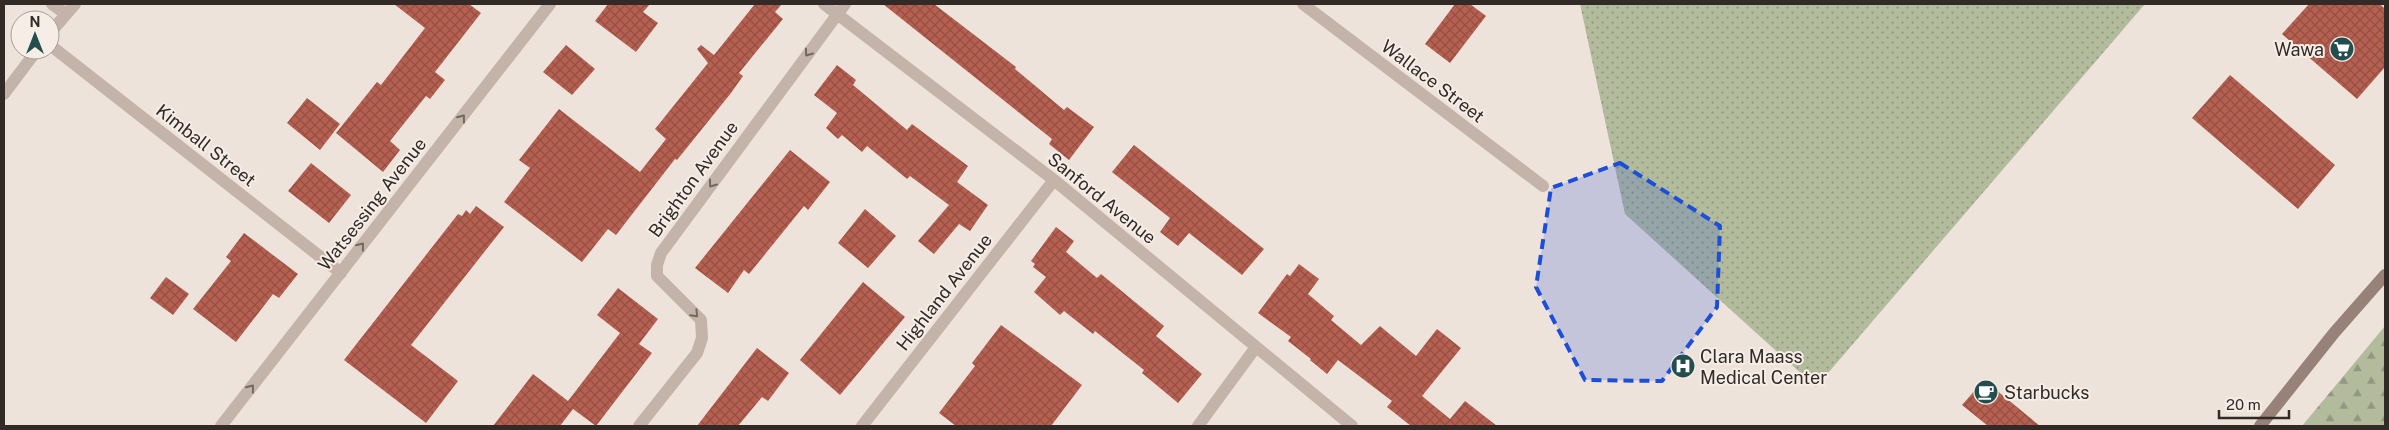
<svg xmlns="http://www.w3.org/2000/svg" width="2389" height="430" font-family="'Public Sans',sans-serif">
<defs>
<pattern id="grass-dots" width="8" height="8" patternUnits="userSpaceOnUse" patternTransform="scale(1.25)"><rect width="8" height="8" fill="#b3bb9d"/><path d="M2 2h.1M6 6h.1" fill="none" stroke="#929880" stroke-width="1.8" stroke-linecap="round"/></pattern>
<pattern id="forest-firs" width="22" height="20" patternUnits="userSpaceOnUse" patternTransform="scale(1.25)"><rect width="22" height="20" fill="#b3bb9d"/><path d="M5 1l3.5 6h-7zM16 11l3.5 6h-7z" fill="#929880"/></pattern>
<pattern id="building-cross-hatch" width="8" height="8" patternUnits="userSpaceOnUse" patternTransform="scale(1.25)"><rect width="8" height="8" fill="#b66051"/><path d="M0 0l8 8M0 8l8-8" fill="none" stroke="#954f43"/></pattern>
</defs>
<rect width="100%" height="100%" fill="#eee3db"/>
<path fill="url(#grass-dots)" d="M1580,4H2145L1816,387L1625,214Z"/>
<path fill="url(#forest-firs)" d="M2385,326V426H2302Z"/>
<path fill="url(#building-cross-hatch)" d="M394,4H469L481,13L435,72L445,80L430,99L426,96L390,141L400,150L383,172L336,133L377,82L381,85L425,28Z
M608,4H650L643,12L658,23L636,52L595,21Z
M755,4H782L775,12L783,19L739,73L743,76L731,93L677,160L675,159L616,235L608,229L582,262L504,202L530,168L519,160L559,109L640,172L666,139L655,129L708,63L697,49L701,45L714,55Z
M883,4H934L1016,67L1015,69L1064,110L1067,107L1094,127L1069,160L1049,144L1052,139Z
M1455,4H1470L1486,16L1450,63L1425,44Z
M2309,4H2380L2385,9V67L2357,99L2282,34Z
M566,45L595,69L572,95L543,72Z
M837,65L856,80L853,85L907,130L912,124L968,166L957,182L988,205L970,231L959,224L934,254L918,241L949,205L910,176L907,179L867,146L862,152L842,135L838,139L826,128L837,113L814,95Z
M2230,75L2335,165L2298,209L2192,118Z
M307,98L340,124L320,150L287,123Z
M1134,145L1264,249L1242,275L1189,233L1178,246L1160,232L1170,218L1112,172Z
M790,150L830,182L808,210L804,206L749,274L744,270L728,293L695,268Z
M311,163L351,195L329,223L288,191Z
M476,206L504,227L411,345L458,381L426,423L344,360L458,214L462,216L466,210L470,214Z
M865,209L896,236L868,268L838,243Z
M1056,227L1074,241L1066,252L1097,278L1101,274L1164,326L1156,336L1202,374L1178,403L1142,373L1144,370L1095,331L1093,334L1064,311L1060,315L1034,292L1046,277L1033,267L1035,264L1031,261Z
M244,233L298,274L279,298L273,294L236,342L193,309L231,261L226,257Z
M1299,264L1319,279L1308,294L1334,316L1331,320L1361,345L1380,326L1416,356L1437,329L1461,348L1422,396L1450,419L1465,401L1497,426H1411L1387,407L1392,401L1338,360L1327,374L1310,360L1311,359L1288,341L1291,337L1258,313L1287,274L1290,276Z
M166,277L189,294L173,315L150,298Z
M863,282L905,317L840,395L800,360Z
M618,288L658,319L639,344L652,353L596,426L573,409L560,426H493L533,374L568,401L620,333L597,315Z
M1001,325L1082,385L1051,426H956L939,413L975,366L972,363Z
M757,348L789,373L768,401L762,397L738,426H697Z
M1984,380L2040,426H1988L1962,405Z"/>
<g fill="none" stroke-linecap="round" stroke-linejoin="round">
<path stroke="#c4b3a8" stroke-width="12" d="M52,4L66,14
M824,4L1054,180L1352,426
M1303,4L1543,186
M50,33L75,4
M50,45L341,273
M4,94L37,50
M221,426L550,4
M639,426L697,353L702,338L701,320L657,276V265L661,253L845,4
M862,426L1054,180
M1198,426L1256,347"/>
<path stroke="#97827a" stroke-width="12" d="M2260,426L2334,333L2385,275"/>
</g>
<defs><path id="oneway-chevron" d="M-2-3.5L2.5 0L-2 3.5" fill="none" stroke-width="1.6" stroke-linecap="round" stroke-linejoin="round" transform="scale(1.25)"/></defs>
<g stroke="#746861">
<use href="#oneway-chevron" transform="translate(808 53) rotate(126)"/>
<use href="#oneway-chevron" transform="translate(462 118) rotate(-52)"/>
<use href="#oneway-chevron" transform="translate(712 184) rotate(126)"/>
<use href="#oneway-chevron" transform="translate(361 246) rotate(-52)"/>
<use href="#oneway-chevron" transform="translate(695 314) rotate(45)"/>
<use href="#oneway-chevron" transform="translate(251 388) rotate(-52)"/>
</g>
<path fill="#1d4ed8" fill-opacity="0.2" stroke="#1d4ed8" stroke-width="4" stroke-dasharray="10 6" stroke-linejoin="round" d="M1620,163L1720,226L1717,307L1662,381L1585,380L1536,287L1551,188Z"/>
<defs>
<symbol id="supermarket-disc" viewBox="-11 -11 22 22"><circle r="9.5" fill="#234e4d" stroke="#f6ede6"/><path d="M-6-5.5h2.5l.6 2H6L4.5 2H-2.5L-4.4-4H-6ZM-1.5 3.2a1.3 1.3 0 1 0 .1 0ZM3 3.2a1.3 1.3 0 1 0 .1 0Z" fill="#fff"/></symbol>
<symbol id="hospital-disc" viewBox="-11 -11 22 22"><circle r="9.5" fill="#234e4d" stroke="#f6ede6"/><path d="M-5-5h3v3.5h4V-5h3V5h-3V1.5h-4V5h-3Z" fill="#fff"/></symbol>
<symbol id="cafe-disc" viewBox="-11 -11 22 22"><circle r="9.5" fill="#234e4d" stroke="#f6ede6"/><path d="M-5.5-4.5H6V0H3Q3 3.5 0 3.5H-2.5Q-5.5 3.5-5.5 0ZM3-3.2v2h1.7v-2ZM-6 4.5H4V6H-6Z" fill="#fff"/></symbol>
</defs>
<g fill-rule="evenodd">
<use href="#supermarket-disc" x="2328" y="35" width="28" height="28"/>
<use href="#hospital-disc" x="1669" y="352" width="28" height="28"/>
<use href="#cafe-disc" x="1972" y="378" width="28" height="28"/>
</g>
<g text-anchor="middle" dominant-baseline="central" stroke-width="4" stroke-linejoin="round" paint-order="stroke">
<g font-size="18" fill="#322a27" stroke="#f6ede6" text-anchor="start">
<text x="2324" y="49" text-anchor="end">Wawa</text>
<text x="1700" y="356">Clara Maass<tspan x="1700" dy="21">Medical Center</tspan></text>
<text x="2004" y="392">Starbucks</text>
</g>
<g font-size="18" fill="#322a27" stroke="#f6ede6">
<text transform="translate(1433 81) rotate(37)">Wallace Street</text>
<text transform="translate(206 145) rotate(38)">Kimball Street</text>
<text transform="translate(693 179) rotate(-54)">Brighton Avenue</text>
<text transform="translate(1102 198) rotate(39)">Sanford Avenue</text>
<text transform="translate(372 204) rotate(-52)">Watsessing Avenue</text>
<text transform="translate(944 292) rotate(-52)">Highland Avenue</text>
</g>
</g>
<rect width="2389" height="430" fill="none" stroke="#322a27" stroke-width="10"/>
<g transform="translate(35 35)"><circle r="24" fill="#f6ede6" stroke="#a89f9a"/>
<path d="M0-4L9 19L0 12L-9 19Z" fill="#234e4d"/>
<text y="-8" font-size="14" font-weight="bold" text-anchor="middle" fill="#322a27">N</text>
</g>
<path d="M2219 410v8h70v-8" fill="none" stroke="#322a27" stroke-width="2.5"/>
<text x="2226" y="410" font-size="15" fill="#322a27" stroke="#f6ede6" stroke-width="4" paint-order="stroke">20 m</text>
</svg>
